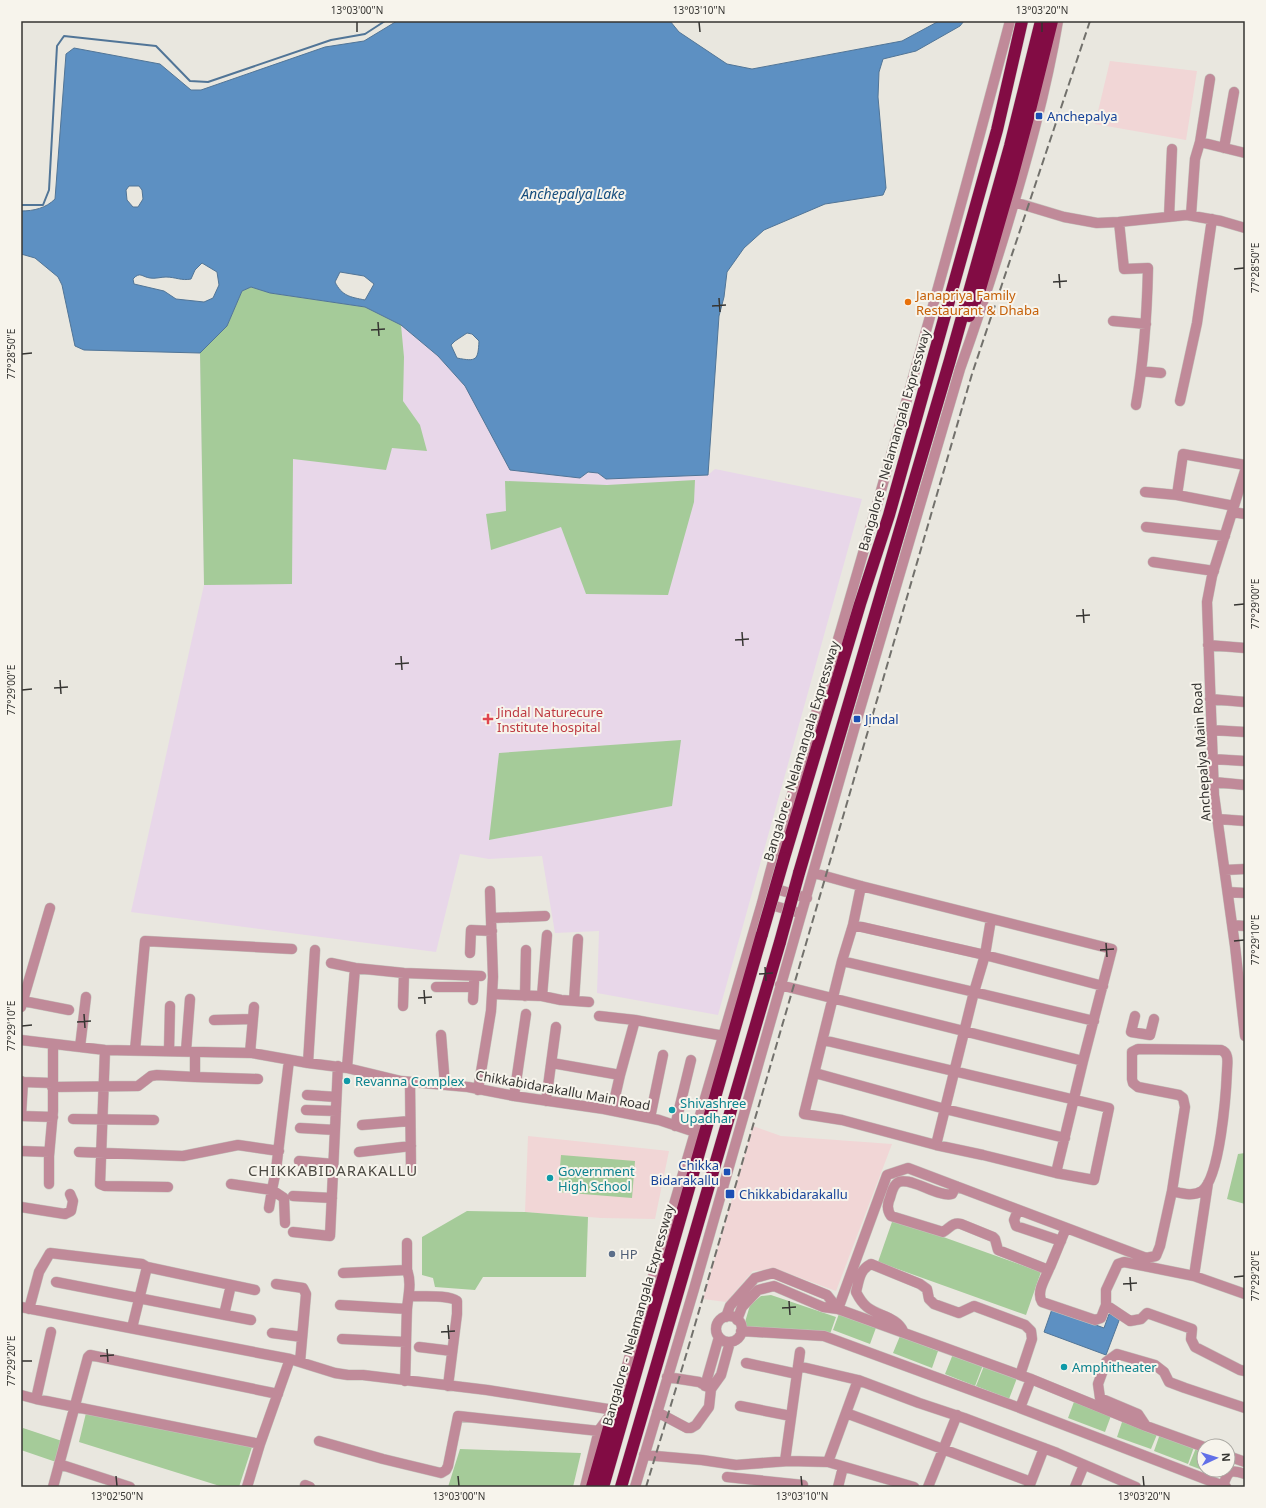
<svg xmlns="http://www.w3.org/2000/svg" width="1266" height="1508" font-family="'Noto Sans',sans-serif">
<rect width="100%" height="100%" fill="#e9e7df"/>
<path fill="#f1d6d6" d="M1110,61L1197,71L1186,140L1095,124Z
M753,1126L781,1136L892,1144L836,1291L776,1269L753,1271L726,1302L703,1299Z
M528,1136L669,1151L655,1219L601,1218L525,1212Z"/>
<path fill="#e8d7e9" d="M242,291L401,325L438,356L465,386L510,470L598,473L606,479L708,475L715,469L862,499L718,1015L597,993L599,931L555,933L542,856L489,859L460,854L436,952L131,912L204,585L200,353L227,326Z"/>
<path fill="#a5cb99" d="M251,287L270,293L365,307L401,325L404,357L403,401L420,425L427,451L392,448L386,470L293,459L292,584L204,585L200,353L227,326L242,291Z
M695,480L694,502L668,595L586,594L561,527L491,550L486,514L506,511L505,481L607,485Z
M681,740L672,806L489,840L499,753Z
M1245,1153V1204L1227,1199L1238,1154Z
M561,1155L635,1161L632,1198L558,1192Z
M467,1211L525,1212L588,1217L586,1277H483L475,1290L435,1287L433,1278L422,1275V1237Z
M893,1219L1041,1272L1026,1315L878,1262Z
M771,1295L836,1317L830,1334L743,1329L750,1305L761,1296Z
M840,1311L877,1325L870,1344L833,1330Z
M900,1336L938,1351L932,1368L893,1353Z
M953,1354L983,1365L975,1386L945,1374Z
M984,1366L1017,1378L1009,1399L976,1386Z
M1075,1399L1112,1413L1105,1432L1068,1418Z
M86,1413L252,1447L239,1487H223L79,1442Z
M1123,1419L1158,1432L1151,1449L1117,1437Z
M23,1428L62,1441L56,1462L21,1450V1433Z
M1160,1434L1194,1447L1188,1464L1154,1451Z
M1196,1448L1204,1451V1470H1224L1221,1477L1189,1465Z
M460,1449L581,1453L573,1487H448Z"/>
<path fill="#5d90c2" stroke="#517597" fill-rule="evenodd" d="M397,21H670L679,32L727,64L752,69L902,41L939,21H964L960,26L916,51L883,59L879,72L878,97L886,188L883,195L825,204L764,230L744,248L727,272L724,297L719,316L708,475L606,479L598,473L588,472L580,478L510,470L465,386L438,356L401,325L365,307L270,293L251,287L242,291L227,326L200,353L84,350L75,346L62,285L58,277L35,258L21,254V211C34,211 46,208 55,199L66,54L74,48L160,64L191,90H201L325,47L364,41ZM129,186H139L142,190L143,199L138,207H133L127,200L126,190ZM202,263L217,272L219,285L213,298L204,302L176,299L164,291L134,284L133,279C140,271 142,277 150,278C155,279 161,277 166,277C175,277 182,281 191,279L195,270ZM340,272L364,276L374,284L365,300C350,297 342,296 335,282ZM467,333L472,334L479,341C478,360 477,362 457,358L451,345L455,341Z
M1052,1309L1104,1328L1109,1314L1120,1318L1106,1355L1044,1332Z"/>
<g fill="none" stroke-linecap="round" stroke-linejoin="round">
<path stroke="#517597" stroke-width="2" d="M21,205H43L49,190L57,46L64,36L156,46L190,81L208,82L331,40L365,34L385,21"/>
<defs>
<path id="minor" d="M1200,142L1245,153
M1224,148L1234,92
M1014,202L1064,217L1097,223L1119,222L1187,215L1221,221L1245,228
M1191,215L1195,159L1200,142L1210,79
M1169,217L1172,149
M1119,222L1124,269L1148,268C1147,314 1144,360 1136,405
M1113,321L1146,324
M1141,371L1161,373
M1180,401L1197,323L1212,219
M1245,471L1212,576L1207,602L1214,795L1235,946L1245,1036
M1145,492L1177,495L1234,506
M1177,495L1183,454L1245,465
M1232,512L1245,514
M1146,527L1225,536
M1153,562L1214,571
M1208,645L1245,648
M1210,699L1245,702
M1211,730L1245,732
M1212,759L1245,761
M1214,782L1245,785
M1218,819L1245,821
M1225,870L1245,869
M814,873L861,886L1112,949L1083,1061L1056,1173
M769,887L807,898
M1228,892L1245,893
M764,903L796,912
M492,918L545,916
M853,925L985,955L1103,986
M1232,925L1245,926
M470,953L471,930L492,931
M842,961L974,992L1094,1021
M331,963L355,968
M780,985L1083,1061
M436,987H473
M492,994L542,996L561,1000L589,1002
M525,996L526,950
M542,996L547,935
M473,1000L474,982
M23,1001L69,1010
M574,1001L578,939
M403,1006L404,973
M21,1007L50,908
M599,1016L635,1020
M1135,1016L1131,1032L1150,1035L1154,1019
M214,1020L253,1019
M441,1035L445,1085
M21,1040L105,1050L252,1053L308,1063L347,1068L401,1081L468,1087L514,1096L604,1109L659,1120L695,1132
M823,1040L1109,1108L1094,1180L1056,1173L983,1155L936,1145L842,1120L804,1114L842,961L853,925L861,886
M80,1047L86,997
M105,1050L100,1184L105,1186L168,1187
M135,1050L145,941L292,949
M169,1051L170,1006
M186,1051L190,999
M195,1052V1077L258,1079
M250,1053L254,1007
M308,1063L315,950
M552,1063L620,1075
M347,1068L355,968L404,973L481,976
M815,1073L945,1109L1065,1138
M21,1081L23,1082L21,1116
M23,1082L52,1083
M410,1082L411,1169
M52,1087L138,1086L151,1076L157,1075L195,1077
M478,1090L491,1011L493,977L490,891
M307,1095L336,1097
M514,1096L526,1014
M546,1101L556,1027
M306,1110L336,1111
M612,1110L620,1075L635,1020L724,1036
M21,1116L53,1117
M650,1118L663,1055
M73,1119L154,1120
M362,1125L410,1121
M675,1126L691,1060
M300,1128L335,1130
M936,1145L974,992L985,955L991,919
M21,1151L49,1152
M79,1152L183,1156L238,1145L279,1151
M359,1152L411,1146
M299,1161L333,1164
M49,1184V1156L53,1111V1044
M231,1184L272,1190L269,1208
M956,1186L952,1194C937,1198 906,1173 896,1184C893,1187 891,1194 890,1198C887,1204 887,1210 891,1216L943,1232C950,1228 952,1222 961,1224L993,1237L995,1239L998,1250L1046,1269L1050,1267L1066,1228
M293,1196L332,1198
M21,1207L65,1214L71,1211L73,1201L70,1194
M1018,1210L1014,1220L1016,1226L1061,1241
M285,1223L284,1198L272,1190L276,1170L289,1060
M293,1232L330,1236L338,1066
M1049,1269C1045,1279 1036,1292 1042,1302L1095,1320L1101,1318L1106,1305
M407,1270V1243
M343,1273L407,1270C412,1283 408,1296 407,1309C406,1333 406,1357 405,1381
M1194,1276L1208,1183
M56,1282L251,1320
M276,1284L303,1288L306,1294L300,1362
M1245,1294L1194,1276L1124,1262L1118,1264L1106,1290V1305L1130,1321L1141,1319L1147,1313L1192,1329L1191,1339L1195,1347L1240,1370L1245,1371
M410,1296C421,1297 448,1294 457,1301V1314L448,1386
M340,1305L407,1309
M21,1307L290,1359L335,1373L348,1375H363L487,1390L614,1410
M29,1309L39,1272L50,1253L142,1264L147,1267L255,1290
M838,1309L887,1175L908,1168L1146,1258L1156,1256L1160,1246L1172,1191C1181,1193 1193,1197 1202,1191C1220,1177 1226,1095 1227,1071C1227,1064 1230,1053 1221,1050L1138,1049L1132,1052V1079L1133,1083L1138,1087L1179,1095L1183,1098L1185,1107L1172,1191
M224,1315L231,1285
M716 1329a13 13 0 1 1 26 0a13 13 0 1 1-26 0Z
M726,1317L730,1306L755,1278L773,1273L827,1295L838,1309
M737,1320L742,1307L758,1290L774,1286L823,1307L838,1309L1031,1379L1146,1426L1204,1447
M132,1328L147,1267
M741,1331L824,1336L1020,1408L1226,1487
M903,1331C897,1317 878,1316 867,1307C862,1303 859,1298 856,1292C859,1281 859,1270 871,1264L920,1284L927,1289L929,1299L934,1304L959,1313L974,1306L1025,1325L1031,1331L1032,1339L1020,1375
M51,1332L36,1399L260,1444
M272,1333L302,1337
M342,1339L406,1342
M419,1347L452,1351
M746,1363L797,1374
M798,1366L858,1380L919,1403L964,1418L1057,1453L1136,1487
M667,1377L699,1382L711,1389
M705,1386L719,1337
M21,1395L36,1399
M740,1406L791,1416
M1020,1408L1031,1379
M657,1412L687,1428H691L696,1425L709,1407L711,1389L721,1375L730,1342
M846,1413L1031,1482
M1146,1426L1138,1414L1100,1398L1098,1384L1106,1362L1117,1354L1155,1365L1164,1372L1169,1382L1185,1388L1245,1408
M319,1441L383,1459L441,1473L446,1470L448,1466L458,1416L599,1431
M644,1455L702,1460L736,1465L789,1461L828,1462L914,1487
M1228,1456L1245,1462
M785,1461L800,1352
M828,1462L858,1380
M59,1464L130,1487
M727,1477L803,1485
M305,1485L310,1487
M1223,1486C1228,1471 1229,1469 1245,1474
M53,1487L88,1357L90,1355L278,1394
M247,1487L260,1444L290,1359
M585,1487L599,1430L614,1410L762,903C788,801 821,700 850,598C906,406 959,214 1010,21
M635,1487L694,1289L857,719L960,369C976,324 991,279 1005,233C1026,163 1046,93 1058,21
M838,1487L843,1467
M928,1487L957,1415
M1029,1487L1044,1448
M1075,1487L1084,1465"/>
<path id="highway" d="M969,316L980,289L1011,181L1029,114L1052,21
M784,858L860,604L889,515L997,130L1022,21
M799,873L950,360L1010,146L1041,21
M592,1487L614,1410
M603,1487L762,934
M621,1487L780,942"/>
</defs>
<use href="#minor" stroke="#c5c3bc" stroke-width="11"/>
<use href="#highway" stroke="#c5c3bc" stroke-width="13"/>
<use href="#minor" stroke="#c08a99" stroke-width="10"/>
<use href="#highway" stroke="#820c44" stroke-width="12"/>
<path stroke="#72716c" stroke-width="2" stroke-dasharray="8 4" stroke-linecap="butt" d="M646,1487L687,1352L972,374L1090,21"/>
<defs>
<path id="highway-bridge" d="M762,934L784,858
M780,942L799,873"/>
</defs>
<use href="#highway-bridge" stroke="#c5c3bc" stroke-width="13" stroke-linecap="butt"/>
<use href="#highway-bridge" stroke="#820c44" stroke-width="12"/>
</g>
<path fill="none" stroke="#363532" stroke-width="1.5" d="M357,22V32M699,22L700,32M1042,22V32M1234,269L1244,268M1059,274L1060,288M1053,282L1067,281M719,298L720,312M712,306L726,305M378,322L379,336M371,330L385,329M22,354L32,353M1234,605L1244,604M1083,609L1084,623M1076,616L1090,615M742,632L743,646M735,640L749,639M401,656L402,670M395,664L409,663M60,680L61,694M54,688L68,687M22,690L32,689M1234,941L1244,940M1106,943L1107,957M1100,950L1114,949M765,967L766,981M759,974L773,973M424,990L425,1004M418,998L432,997M84,1014L85,1028M77,1022L91,1021M22,1026L32,1025M1130,1277L1131,1291M1234,1277L1244,1276M1123,1284L1137,1283M789,1301L790,1315M782,1308L796,1307M448,1325L449,1339M441,1332L455,1331M107,1349L108,1362M100,1356L114,1355M22,1361H32M116,1476L117,1486M458,1476L459,1486M801,1476L802,1486M1143,1476L1144,1486"/>
<g fill="#1a4fb4" stroke="#f7f4ec" stroke-width="1.5">
<rect x="1035" y="112" width="8" height="8" rx="2"/>
<rect x="853" y="715" width="8" height="8" rx="2"/>
<rect x="723" y="1168" width="8" height="8" rx="2"/>
<rect x="725" y="1189" width="10" height="10" rx="2"/>
</g>
<circle fill="#e8710a" stroke="#f7f4ec" stroke-width="1.5" cx="908" cy="302" r="4"/>
<path fill="#e0444e" stroke="#f7f4ec" stroke-width="1.5" d="M486 713h4v4h4v4h-4v4h-4v-4h-4v-4h4z"/>
<g fill="#0f9aa8" stroke="#f7f4ec" stroke-width="1.5">
<circle cx="347" cy="1081" r="4"/>
<circle cx="672" cy="1110" r="4"/>
<circle cx="550" cy="1178" r="4"/>
<circle cx="1064" cy="1367" r="4"/>
</g>
<circle fill="#5c6f8a" stroke="#f7f4ec" stroke-width="1.5" cx="612" cy="1254" r="4"/>
<g text-anchor="middle" dominant-baseline="central" stroke-width="4" stroke-linejoin="round" paint-order="stroke">
<g font-size="13" fill="#164399" stroke="#f7f4ec" text-anchor="start">
<text x="1047" y="116">Anchepalya</text>
<text x="865" y="719">Jindal</text>
<text x="719" y="1165" text-anchor="end">Chikka<tspan x="719" dy="15">Bidarakallu</tspan></text>
<text x="739" y="1194">Chikkabidarakallu</text>
</g>
<g font-size="13" fill="#c56008" stroke="#f7f4ec" text-anchor="start">
<text x="916" y="295">Janapriya Family<tspan x="916" dy="15">Restaurant &amp; Dhaba</tspan></text>
</g>
<g font-size="13" fill="#363532" stroke="#f7f4ec">
<text transform="translate(894 440) rotate(-74)">Bangalore - Nelamangala Expressway</text>
<text transform="translate(801 751) rotate(-73)">Bangalore - Nelamangala Expressway</text>
<text transform="translate(1201 752) rotate(-94)">Anchepalya Main Road</text>
<text transform="translate(563 1090) rotate(10)">Chikkabidarakallu Main Road</text>
<text transform="translate(638 1315) rotate(-74)">Bangalore - Nelamangala Expressway</text>
</g>
<g font-size="13" fill="#be3a42" stroke="#f7f4ec" text-anchor="start">
<text x="497" y="712">Jindal Naturecure<tspan x="497" dy="15">Institute hospital</tspan></text>
</g>
<g font-size="13" fill="#0d838f" stroke="#f7f4ec" text-anchor="start">
<text x="355" y="1081">Revanna Complex</text>
<text x="680" y="1103">Shivashree<tspan x="680" dy="15">Upadhar</tspan></text>
<text x="558" y="1171">Government<tspan x="558" dy="15">High School</tspan></text>
<text x="1072" y="1367">Amphitheater</text>
</g>
<g font-size="13" fill="#4e5e75" stroke="#f7f4ec" text-anchor="start">
<text x="620" y="1254">HP</text>
</g>
<g font-size="14" font-style="italic" fill="#164e7e" stroke="#f7f4ec">
<text x="573" y="193">Anchepalya Lake</text>
</g>
<g font-size="15" letter-spacing="1" fill="#4d4b44" stroke="#f7f4ec">
<text x="333" y="1170">CHIKKABIDARAKALLU</text>
</g>
</g>
<rect width="1266" height="1508" fill="none" stroke="#f7f4ec" stroke-width="44"/>
<g transform="translate(1216 1458) rotate(86)"><circle r="19" fill="#f7f4ec" stroke="#aaa8a2"/>
<path d="M0-3L7 15L0 10L-7 15Z" fill="#6270e8"/>
<text y="-6" font-size="11" font-weight="bold" text-anchor="middle" fill="#363532">N</text>
</g>
<rect x="22" y="22" width="1222" height="1464" fill="none" stroke="#363532" stroke-width="1.5"/>
<g font-size="10" text-anchor="middle" fill="#363532">
<text x="357" y="14">13°03'00"N</text>
<text x="699" y="14">13°03'10"N</text>
<text x="1042" y="14">13°03'20"N</text>
<text transform="translate(1255 268) rotate(-90)" y="4">77°28'50"E</text>
<text transform="translate(11 354) rotate(-90)" y="4">77°28'50"E</text>
<text transform="translate(1255 604) rotate(-90)" y="4">77°29'00"E</text>
<text transform="translate(11 690) rotate(-90)" y="4">77°29'00"E</text>
<text transform="translate(1255 940) rotate(-90)" y="4">77°29'10"E</text>
<text transform="translate(11 1026) rotate(-90)" y="4">77°29'10"E</text>
<text transform="translate(1255 1276) rotate(-90)" y="4">77°29'20"E</text>
<text transform="translate(11 1361) rotate(-90)" y="4">77°29'20"E</text>
<text x="117" y="1500">13°02'50"N</text>
<text x="459" y="1500">13°03'00"N</text>
<text x="802" y="1500">13°03'10"N</text>
<text x="1144" y="1500">13°03'20"N</text>
</g>
</svg>
